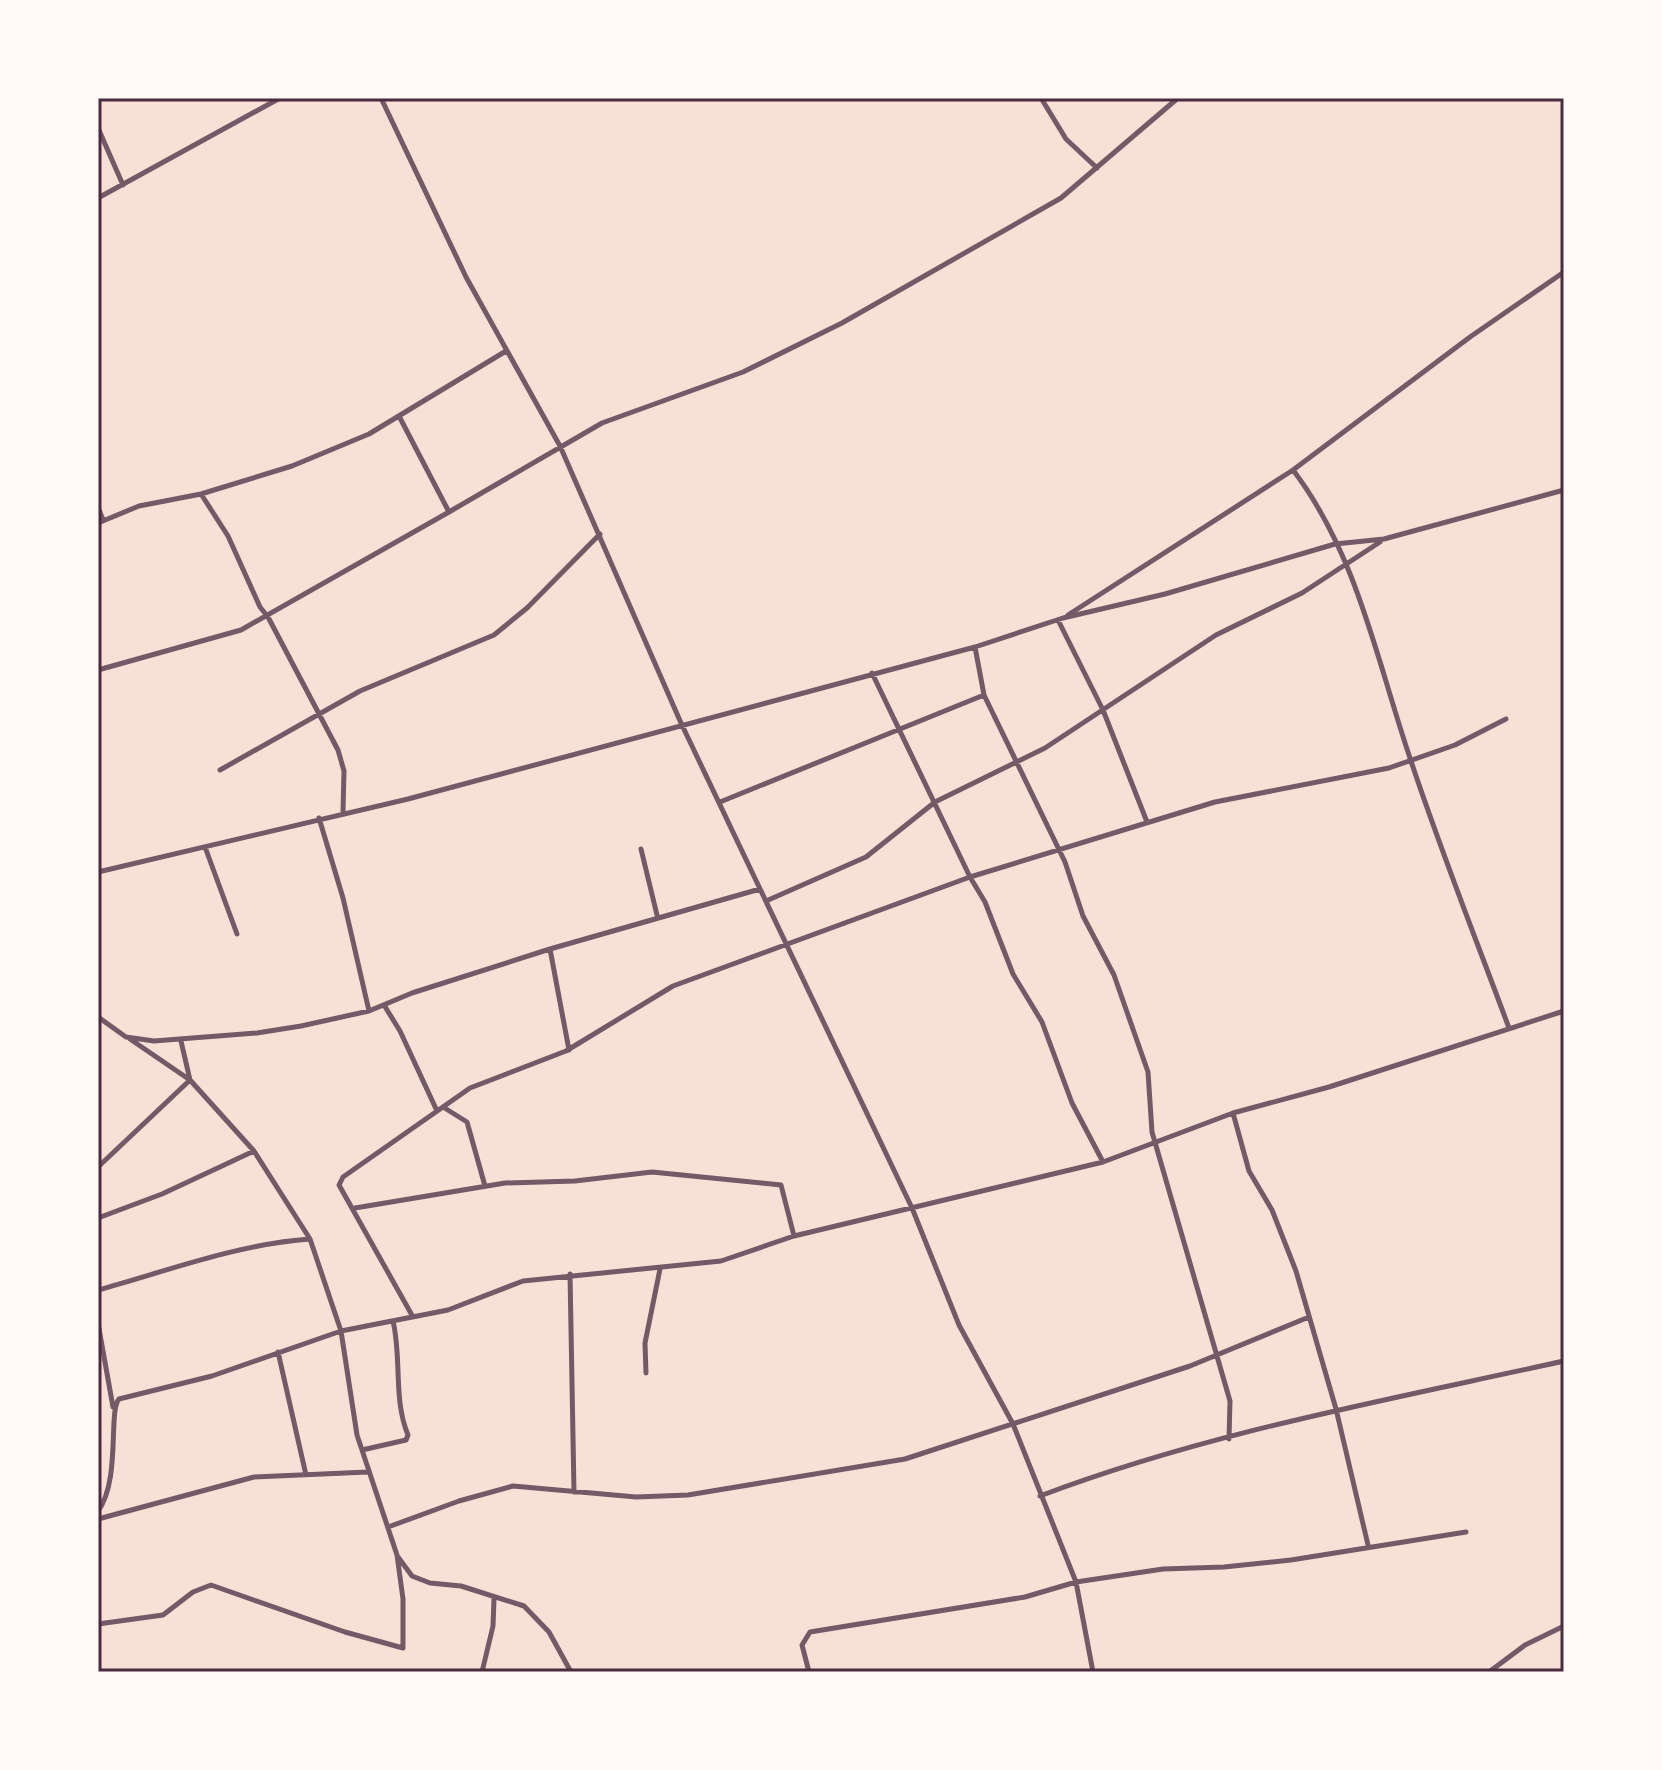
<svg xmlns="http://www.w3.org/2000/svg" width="1662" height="1770" font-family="'PT Sans',sans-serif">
<rect width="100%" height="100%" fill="#f7e1d7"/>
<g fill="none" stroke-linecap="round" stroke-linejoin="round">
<path stroke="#755966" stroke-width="5" d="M381,98L466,277L560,446L681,723L912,1208L959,1325L1013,1424L1076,1582L1093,1672
M1041,98L1066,139L1097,168
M98,128L123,185
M98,198L280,98
M1293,470C1357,554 1377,661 1410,758C1440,849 1476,939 1509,1028
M201,494L228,536L260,607L268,617L338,750L344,771L343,812
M98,507L103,520
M449,512L602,423L743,372L842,323L1061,198L1178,98
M98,523L139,506L201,494L292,466L369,434L506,351
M1068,615L1293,470L1470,337L1564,272
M1058,620L1103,710L1147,822
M975,647L984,695L1065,862L1083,916L1114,975L1148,1072L1152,1132L1230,1401L1229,1439
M98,670L241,630L449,512L399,416
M872,673L970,877L985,902L1013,974L1042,1022L1072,1103L1103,1162
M220,770L360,691L494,635L527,608L600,534
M720,802L984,695
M319,818L343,898L369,1011
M205,847L237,934
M641,849L657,915
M98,872L408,799L975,647L1063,618L1165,594L1335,544L1384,539L1564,490
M766,901L866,857L935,802L1045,748L1216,635L1302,593L1380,542
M550,949L569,1050
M384,1005L400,1031L437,1111
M98,1017L126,1037L154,1041L257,1033L301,1026L369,1011L412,993L550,949L760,889
M443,1107L467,1122L485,1186
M1233,1113L1249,1171L1272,1210L1296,1271L1336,1409L1368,1545
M98,1167L190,1080L130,1039
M355,1208L505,1183L575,1181L652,1172L781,1185L794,1236
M98,1218L162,1194L254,1151
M570,1274L574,1492
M98,1290C167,1271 238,1244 310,1239
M413,1317L339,1185L343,1177L470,1088L566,1051L673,986L970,877L1215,802L1389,768L1455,745L1506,719
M98,1323L113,1407
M278,1352L306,1475
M646,1373L645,1343L660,1269
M362,1450L406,1440L408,1435C393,1399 402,1359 393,1321
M1040,1496C1209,1432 1388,1400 1564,1361
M98,1511C121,1480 108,1411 119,1399L212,1376L341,1331L448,1310L523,1281L721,1261L794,1236L1103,1162L1233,1113L1329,1087L1564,1011
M98,1519L254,1477L368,1472
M388,1527L459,1501L513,1486L636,1497L688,1495L905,1459L1190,1366L1309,1317
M398,1557L412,1576L430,1583L461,1586L524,1606L549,1632L571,1672
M98,1624L163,1615L193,1592L211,1585L345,1632L403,1648V1599L397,1555L357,1435L341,1331L310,1239L254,1151L190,1080L181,1041
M482,1672L493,1626L494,1599
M809,1672L802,1645L810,1632L1025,1597L1076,1582L1163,1569L1224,1567L1291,1560L1466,1532
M1489,1672L1525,1645L1564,1626"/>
</g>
<rect width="1662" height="1770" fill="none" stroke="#fffaf5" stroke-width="200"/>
<rect x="100" y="100" width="1462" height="1570" fill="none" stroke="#4a2c40" stroke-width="3"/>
</svg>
